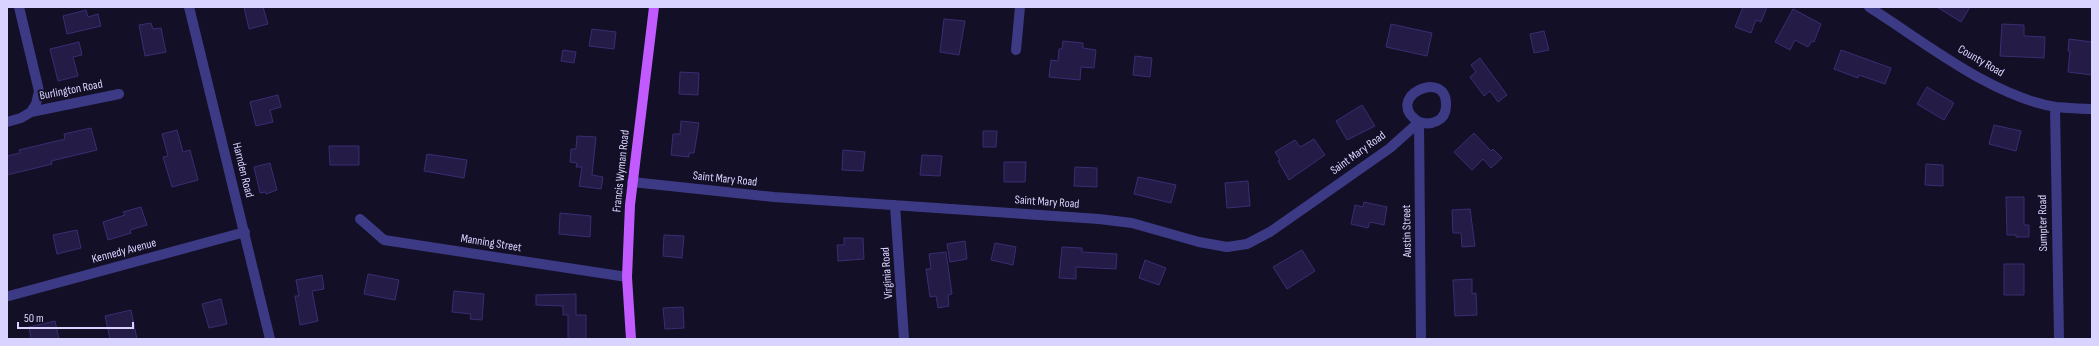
<svg xmlns="http://www.w3.org/2000/svg" width="2099" height="346" font-family="'Sofia Sans Condensed',sans-serif">
<rect width="100%" height="100%" fill="#130f26"/>
<path fill="#241b47" stroke="#3b2d73" d="M244,7H263L268,24L249,29Z
M1743,7H1767L1761,22L1756,20L1751,33L1735,27Z
M1937,7H1970L1961,22Z
M1793,9L1821,24L1814,42L1812,41L1808,47L1795,40L1790,50L1775,42Z
M86,10L88,17L98,14L101,26L67,34L63,16Z
M944,19L965,21L959,55L940,52Z
M151,23L153,29L161,28L166,52L145,56L139,25Z
M1391,24L1432,33L1427,56L1386,47Z
M2002,24L2024,25V36L2045,37L2044,58L2000,56Z
M592,29L616,32L614,49L589,46Z
M1544,31L1549,50L1534,53L1530,34Z
M2069,39L2092,42V75L2068,72L2070,51H2068Z
M1063,41L1083,43V48L1096,50L1094,68L1081,67L1080,80L1049,77L1051,60L1058,61L1059,49H1062Z
M79,42L82,55L73,57L78,76L58,81L50,49Z
M563,50L576,52L574,63L561,61Z
M1841,50L1891,68L1885,84L1859,75L1858,78L1834,69Z
M1135,56L1152,58L1150,77L1133,75Z
M1480,58L1507,95L1498,102L1490,91L1484,96L1470,77L1476,72L1471,65Z
M680,72L699,73L698,95L679,94Z
M1927,87L1954,103L1944,120L1917,104Z
M278,95L281,107L270,110L273,122L256,126L250,102Z
M1362,105L1375,126L1347,140L1336,121Z
M681,121L699,123L694,153H689V157L671,155L673,134H680Z
M1994,125L2021,131L2016,151L1989,144Z
M91,128L97,150L51,161L52,164L7,175V156L20,153L19,150L65,139L64,134Z
M177,130L183,152L190,150L198,180L172,187L163,157L168,156L162,134Z
M983,131H997L996,147H983Z
M1474,133L1491,151L1493,149L1502,158L1491,168L1483,159L1472,170L1454,152Z
M577,136L596,137L592,175L603,177L601,189L579,186L582,167H576L577,163L570,162L571,149H576Z
M1314,139L1325,155L1289,180L1278,161L1280,160L1275,152L1295,140L1300,147Z
M329,146H359V165H330Z
M843,150L865,152L863,171L842,170Z
M427,154L467,160L464,178L424,171Z
M922,155L942,156L940,176L920,175Z
M1004,162H1026L1025,182H1004Z
M270,163L277,190L266,194L265,192L260,193L254,167Z
M1926,164L1943,165V186L1925,185Z
M1075,167L1097,168V187L1074,186Z
M1138,177L1176,185L1171,203L1134,194Z
M1248,181L1250,206L1227,208L1225,183Z
M2006,197H2024V225H2029V237H2016V235H2007Z
M1364,202L1387,207L1384,225L1370,222L1368,228L1351,224L1355,205L1363,207Z
M141,207L147,225L130,230L131,233L108,240L103,222L125,215L123,212Z
M1470,209L1475,246L1462,247L1461,233H1453L1452,210Z
M560,213L591,216L590,237L559,234Z
M77,230L81,248L57,254L53,235Z
M664,235L684,236L682,258L663,256Z
M844,238H863L864,259L838,261L837,245H844Z
M965,241L967,259L950,262L947,244Z
M995,243L1016,247L1013,265L991,260Z
M1062,247L1082,248V252L1117,254L1116,269L1076,267V279L1059,278Z
M1302,250L1315,271L1287,289L1273,267Z
M946,252L952,294L948,295L949,306L938,308L936,296L930,297L926,269H931L929,254Z
M1145,260L1166,268L1159,285L1139,278Z
M2004,264H2024V295H2004Z
M368,274L399,280L395,300L364,294Z
M322,275L324,289L312,291L318,321L300,325L295,296H299L296,280Z
M1472,279V294L1476,293L1477,315L1455,316L1453,280Z
M454,291L484,294L482,320L470,319L471,314L452,312Z
M576,294V315H586V339H568V315H563V306L536,305V295Z
M221,299L227,324L209,328L202,304Z
M683,307L684,328L665,329L663,308Z
M131,310L137,339H110L105,316Z
M55,321L59,339H31L29,327Z"/>
<g fill="none" stroke-linecap="round" stroke-linejoin="round">
<path stroke="#3d3a85" stroke-width="10" d="M19,7L39,91L36,104L31,112
M189,7L270,339
M1869,7C1923,41 1992,97 2056,107C2068,108 2080,109 2092,109
M1016,50L1020,7
M2055,107L2059,339
M7,122L21,118L31,112L119,94
M632,182L774,197L1099,219L1132,223L1199,242L1227,247L1247,244L1270,232L1390,148L1419,122C1431,126 1446,121 1446,106C1448,66 1381,98 1419,122L1421,339
M895,205L904,339
M360,219L384,240L627,277
M9,296L245,232"/>
<path stroke="#c25bff" stroke-width="10" d="M631,339L627,277L630,205L654,7"/>
</g>
<g text-anchor="middle" dominant-baseline="central" stroke-width="4" stroke-linejoin="round" paint-order="stroke">
<g font-size="12" fill="#d9d4ff" stroke="#130f26">
<text transform="translate(1981 61) rotate(30)">County Road</text>
<text transform="translate(71 90) rotate(-11)">Burlington Road</text>
<text transform="translate(1358 153) rotate(-36)">Saint Mary Road</text>
<text transform="translate(243 170) rotate(76)">Harnden Road</text>
<text transform="translate(621 171) rotate(-84)">Francis Wyman Road</text>
<text transform="translate(725 179) rotate(6)">Saint Mary Road</text>
<text transform="translate(1047 202) rotate(4)">Saint Mary Road</text>
<text transform="translate(2043 223) rotate(-91)">Sumpter Road</text>
<text transform="translate(1407 231) rotate(-91)">Austin Street</text>
<text transform="translate(491 243) rotate(9)">Manning Street</text>
<text transform="translate(124 251) rotate(-15)">Kennedy Avenue</text>
<text transform="translate(887 273) rotate(-94)">Virginia Road</text>
</g>
</g>
<rect width="2099" height="346" fill="none" stroke="#d9d4ff" stroke-width="16"/>
<path d="M18 322v6h115v-6" fill="none" stroke="#d9d4ff" stroke-width="2"/>
<text x="24" y="322" font-size="12" fill="#d9d4ff" stroke="#130f26" stroke-width="3" paint-order="stroke">50 m</text>
</svg>
